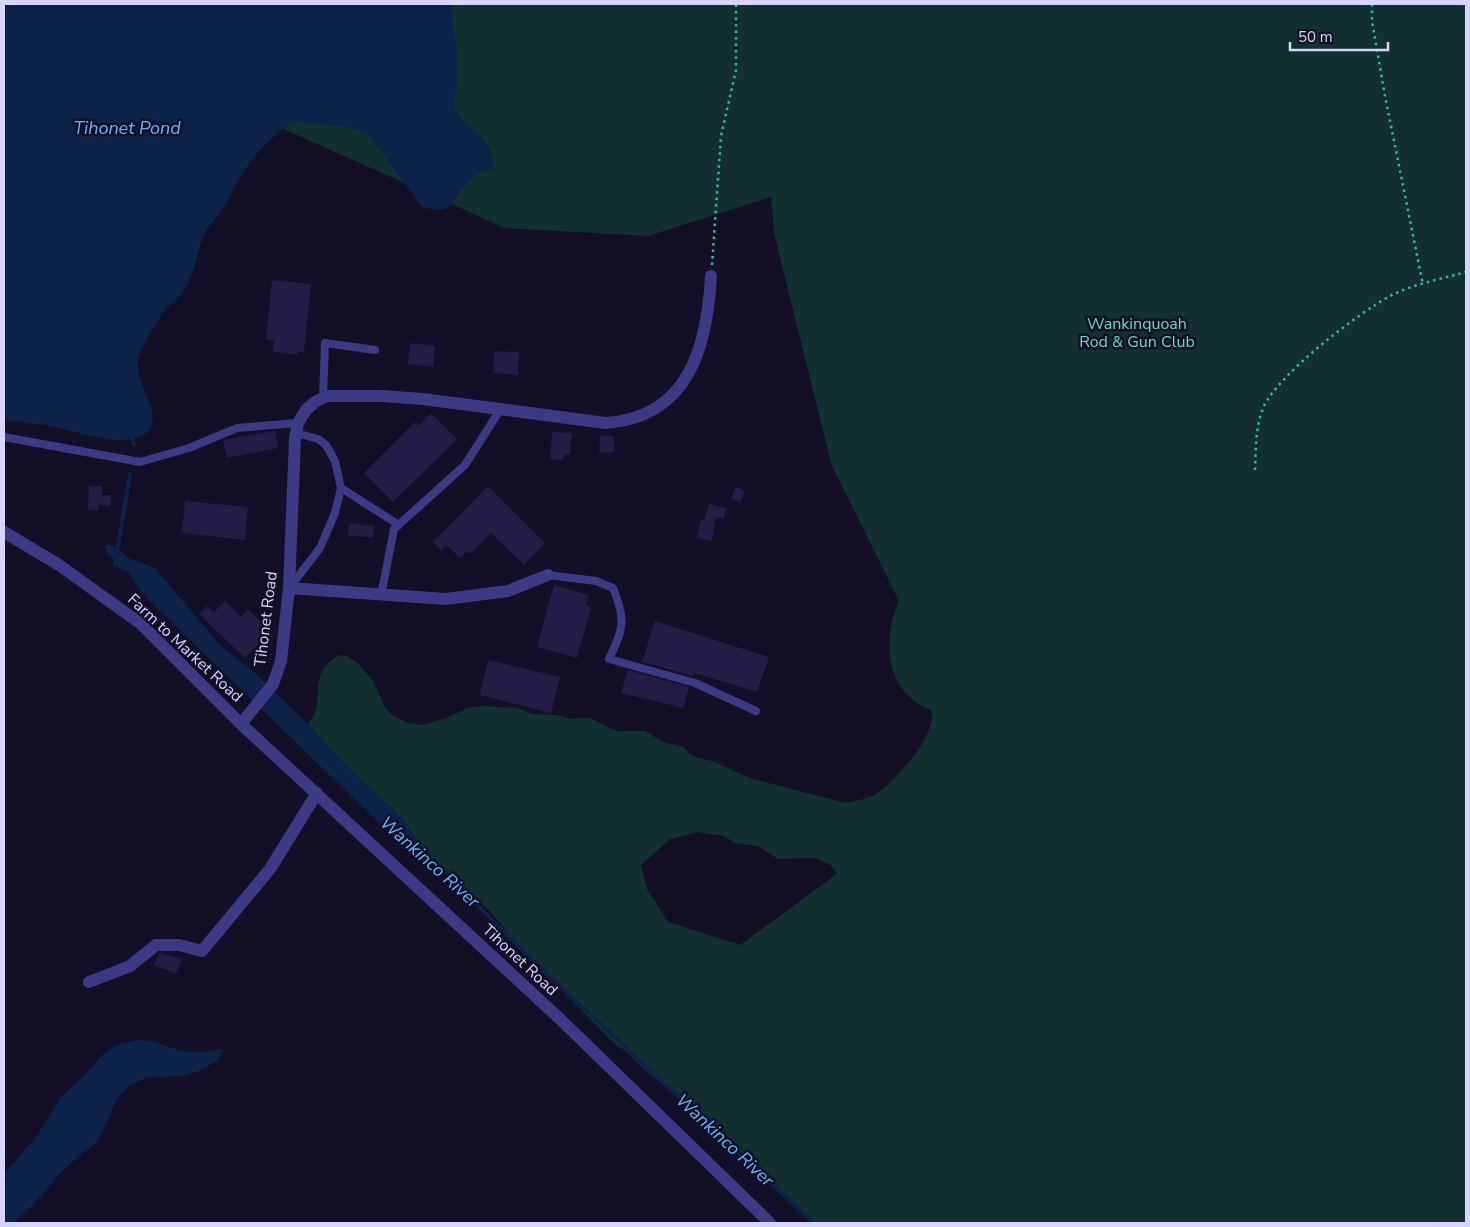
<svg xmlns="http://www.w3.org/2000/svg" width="1470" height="1227" font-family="'Nunito Sans',sans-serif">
<rect width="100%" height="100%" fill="#130f26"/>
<path fill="#12302f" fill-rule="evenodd" d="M4,4H1466V1223H813L742,1155L726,1144L663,1084L646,1071L627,1052L614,1043L524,952L488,909L420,847L409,827L393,809L351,771L308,724C329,703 303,677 339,655L347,656L359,664L373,681L386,709L393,716L408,723L423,725L446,718L468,708L481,706L518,708L532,714L556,715L571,719L589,718L617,731H645L663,742L684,747L689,754L698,758L712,761L750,778L845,803C857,801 872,798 882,790C899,775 939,733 931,710C885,693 882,640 899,601L832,466L774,233L771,197L648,236L505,228ZM697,832L724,836L735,843L757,846L778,859L815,858L831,865L837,874L740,945L668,922L647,889L641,865L670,839Z"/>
<path fill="#0c2248" d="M4,4H451C453,29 460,57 457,81C457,90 452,100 455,108C464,132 491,129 494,168C487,171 477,173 472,178C452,194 459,218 422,207L369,135L352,128L292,121C278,133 262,146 251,161C240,175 232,194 222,209C217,217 211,223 206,231C196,250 196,272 184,291C179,299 172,303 166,309C161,314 140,351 138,358C133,384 168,419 145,434C121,450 71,429 45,425C31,423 18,422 4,420Z
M108,545L117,548L129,558L155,568L220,645L254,672L308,724L351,771L393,809L409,827L420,847L394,834L377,821L159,610L144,595L126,570L106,552L105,546Z
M137,1040C156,1040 159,1044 175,1049C191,1054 208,1052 224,1049L217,1061L197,1072L182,1076L146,1078L129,1086L117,1099L98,1141L63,1170L34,1204L13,1223H4V1174L36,1137L61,1097L86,1074L102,1055L117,1045Z"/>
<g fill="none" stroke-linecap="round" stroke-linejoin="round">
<path stroke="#0c2248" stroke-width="4" d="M130,435L134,444
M128,570L115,564L130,474
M410,842L446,873L534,962L814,1223"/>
</g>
<path fill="#241b47" d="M272,280L311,284L304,352H298V355L273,352L274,340H266Z
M410,343L435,346L433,367L408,364Z
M494,351L519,352L518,375L493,373Z
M431,413L457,439L393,502L364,473L415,422L418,426Z
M275,431L278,448L227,458L223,440Z
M552,432L572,433L570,454H564L563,460L550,459Z
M600,436H614V452L599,453Z
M89,486H102V495H111L110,506L99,505L98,511L88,510Z
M488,486L545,543L524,565L491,533L470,554L467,551L460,558L446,545L441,550L433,542Z
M735,487L745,491L740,502L731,498Z
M185,501L248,507L245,540L182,533Z
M709,504L726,508L724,519L716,517L712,541L697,538L701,519L704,520Z
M349,523L374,526L373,538L348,535Z
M554,585L589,595L586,605L591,607L577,658L537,647Z
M225,601L241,617L248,609L271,631L245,658L199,614L207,606L214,612Z
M655,621L769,657L757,692L694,673L693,676L642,662Z
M488,660L560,677L551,713L480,695Z
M628,670L689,687L683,708L621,693Z
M159,953L182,959L176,974L154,965Z"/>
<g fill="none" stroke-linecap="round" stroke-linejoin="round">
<path stroke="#2fb8b0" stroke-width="2.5" stroke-dasharray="2.5 4" stroke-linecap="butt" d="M1372,4V21L1385,96L1423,285
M712,265L721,136L736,70V4
M1255,470C1256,448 1255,427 1264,406C1280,373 1357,314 1390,296C1413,284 1441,279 1466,272"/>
<path stroke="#3d3a85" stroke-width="8" d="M323,398L325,343L375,350
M4,437L140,462L189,448L237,428L298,423
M341,488L399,525
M548,575L596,581L613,588C626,620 624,628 609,659L695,683L756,711
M290,587L320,548L335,513L341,488L335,461L326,445L318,439L296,433
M381,596L394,529L465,465L500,410"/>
<path stroke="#3d3a85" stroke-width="12" d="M711,276C707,347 689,417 606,423L423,399L382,396H327L315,402L306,410L298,423L295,439L289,588L281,661L273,684L241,724L560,1019L770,1223
M4,532L59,565L141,624L241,724
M289,588L446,599L508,591L548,575
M89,982L130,966L156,945H179L202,951L270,869L317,793"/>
</g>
<g text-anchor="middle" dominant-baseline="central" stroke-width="5" stroke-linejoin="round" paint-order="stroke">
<g font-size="16" fill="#5fe0c0" stroke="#130f26">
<text x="1137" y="324">Wankinquoah<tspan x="1137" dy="18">Rod &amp; Gun Club</tspan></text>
</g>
<g font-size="16" fill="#d9d4ff" stroke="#130f26">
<text transform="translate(266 619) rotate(-83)">Tihonet Road</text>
<text transform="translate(185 648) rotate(43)">Farm to Market Road</text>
<text transform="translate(520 960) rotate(43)">Tihonet Road</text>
</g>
<g font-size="18" font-style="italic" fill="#62b6ff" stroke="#130f26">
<text x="127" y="128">Tihonet Pond</text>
<text transform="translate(430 862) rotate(42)">Wankinco River</text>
<text transform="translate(725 1140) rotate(43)">Wankinco River</text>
</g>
</g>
<rect width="1470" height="1227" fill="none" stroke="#d9d4ff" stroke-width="10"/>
<path d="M1290 42v8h98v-8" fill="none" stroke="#d9d4ff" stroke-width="2.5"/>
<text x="1298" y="42" font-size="15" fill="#d9d4ff" stroke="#130f26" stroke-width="4" paint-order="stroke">50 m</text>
</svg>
